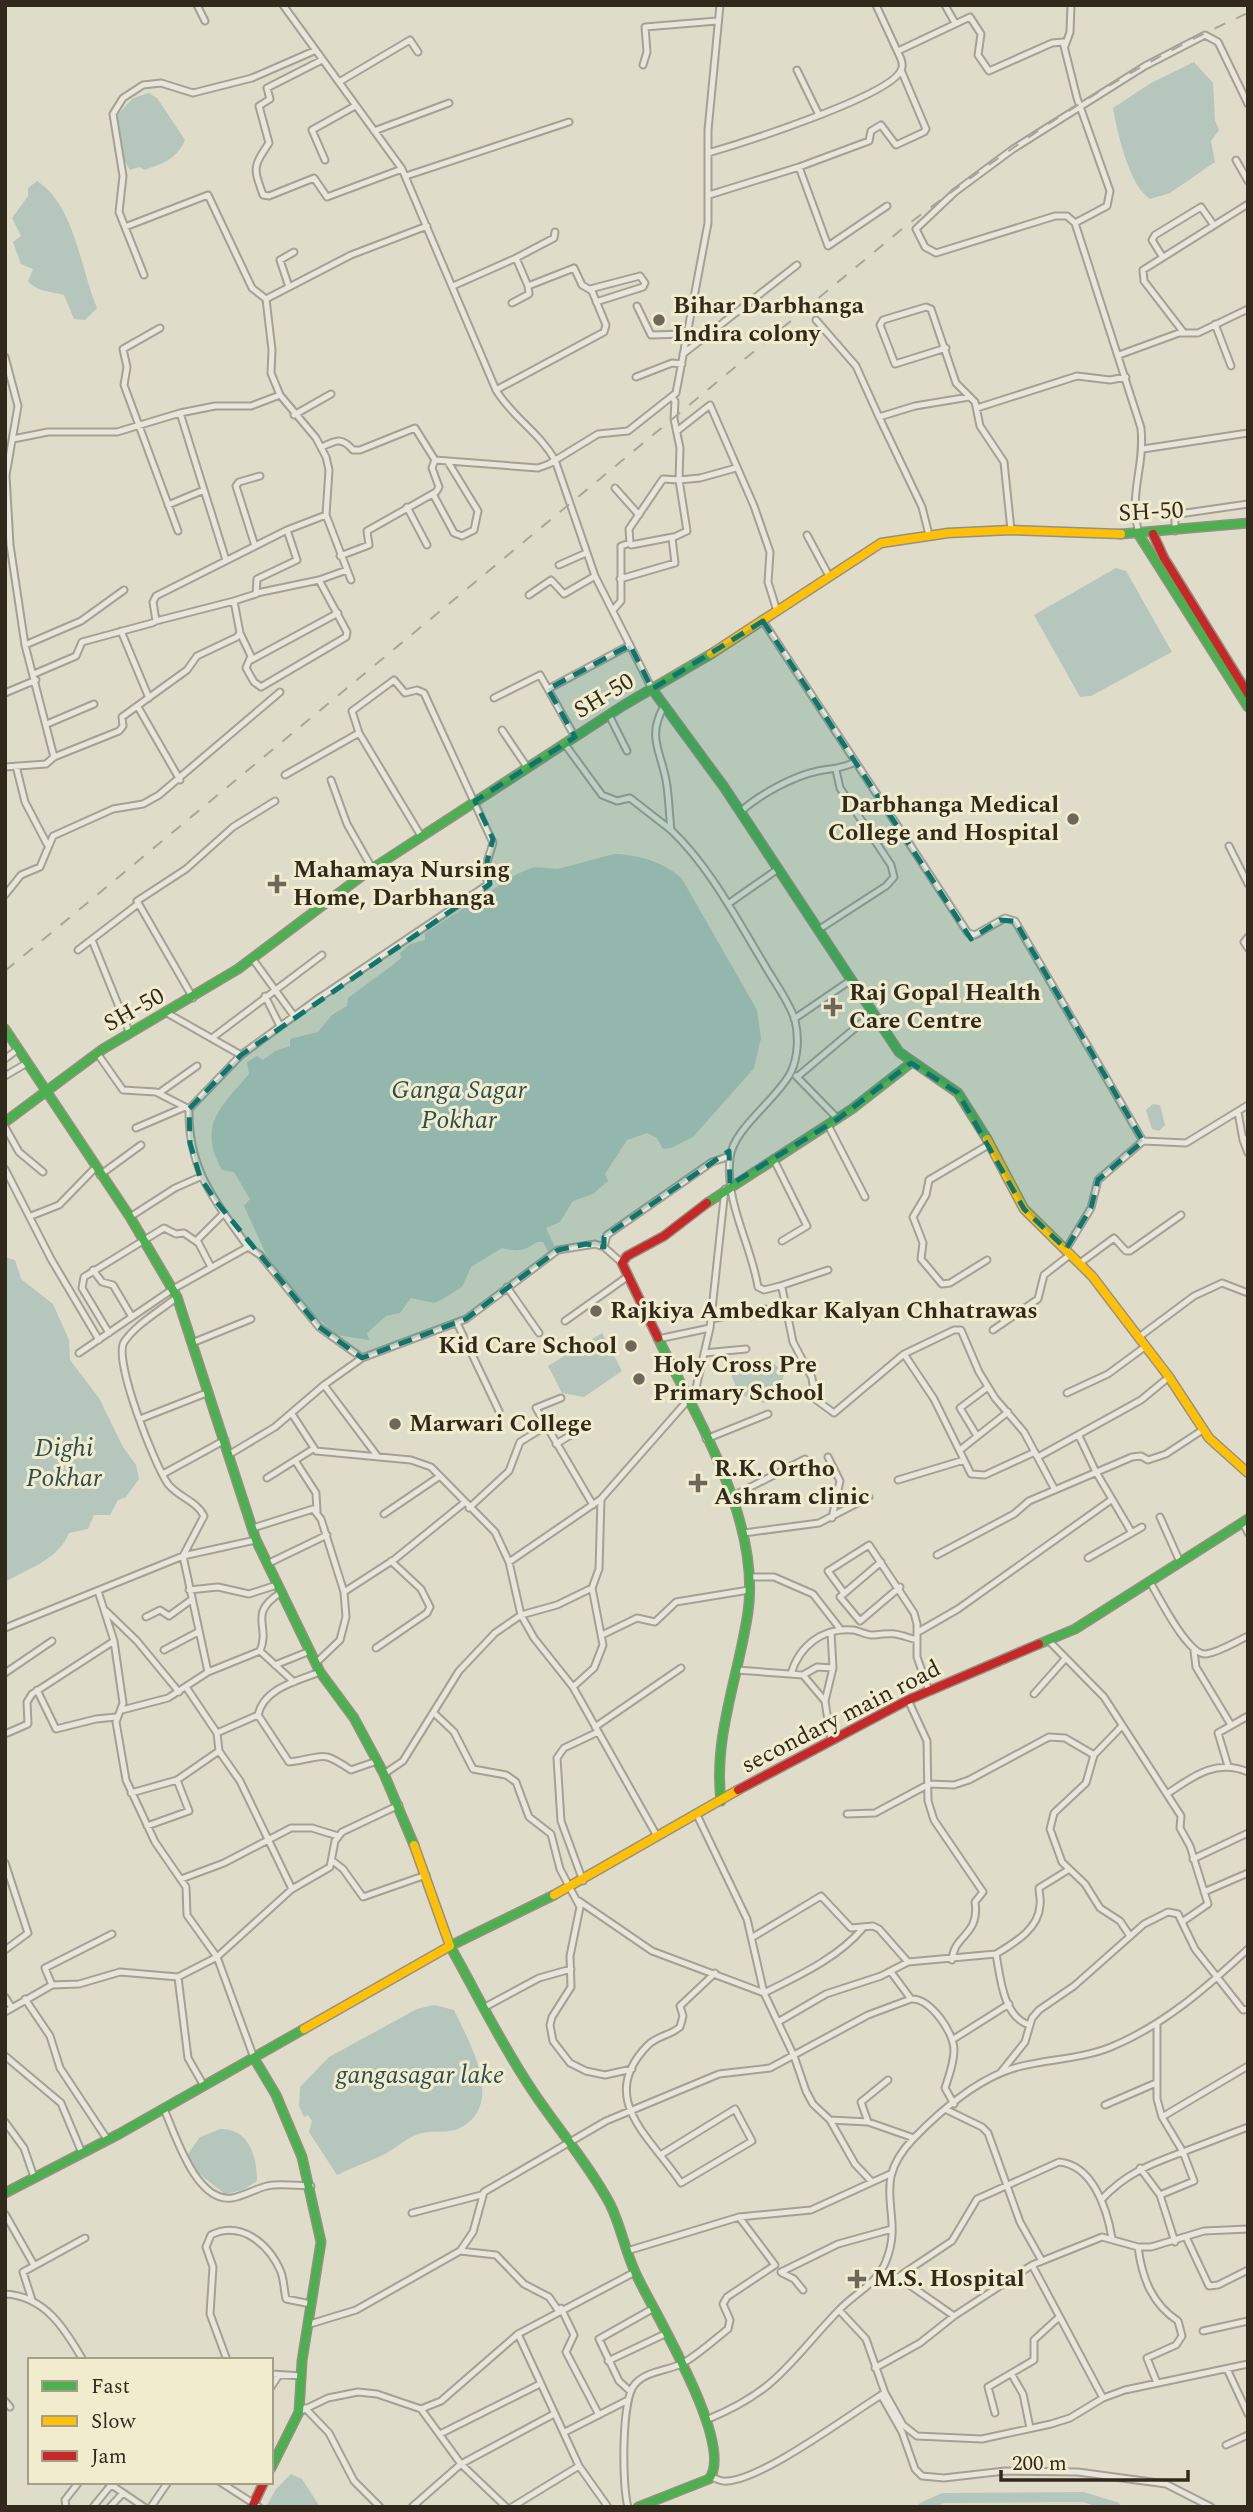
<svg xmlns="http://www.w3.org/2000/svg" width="1253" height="2512" font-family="Spectral,serif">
<rect width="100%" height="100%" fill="#e0dcca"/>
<path fill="#b5c6bd" d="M1194,62L1213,83L1215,120L1219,130L1211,141L1215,162L1170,193L1150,199C1129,186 1117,131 1113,108L1151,83Z
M149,93L157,98L185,140C177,159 162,164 144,170L140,167L130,170L121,155L111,122L133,98Z
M37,181C75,205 81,271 97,308L85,320L74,319L64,295C50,291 37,292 28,281L33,269L21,264L13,242L21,236L12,218L28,196V188Z
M1116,568L1126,571L1172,652L1091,696L1080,697L1034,615Z
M614,854C637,854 666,863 682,879L757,1010L761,1038L754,1068L693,1137L671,1148L663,1149L657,1138L647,1133L627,1140L605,1174L608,1181L593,1194L573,1201L560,1222L546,1228L556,1249L554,1253H549L543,1242H537C523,1251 519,1252 502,1248L471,1267L462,1287L441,1300L434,1303L411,1298L400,1313L386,1316L367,1333L369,1340L337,1335L307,1309L266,1254L244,1206L250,1199L234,1172L222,1170C197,1125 221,1107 249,1074L247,1062L257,1056L263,1060L275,1051L290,1046V1039L318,1032L332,1015L347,1006L348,998L394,964L401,958L400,953L410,944L425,940V933L517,874L534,867L558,869Z
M1153,1104L1160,1105L1165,1125L1159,1131L1152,1129L1146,1110Z
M5,1257L15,1260L21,1279L53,1304L69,1340L70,1360L99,1398L123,1447L136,1465L139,1479L126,1497L118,1500L110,1515H94L88,1529L69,1533C58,1560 29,1568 5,1582Z
M602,1333L622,1371L584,1397L562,1393L548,1366Z
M769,1358L784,1374L778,1396L763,1403L734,1392L735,1384L729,1370Z
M434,2005L454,2010C469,2042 505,2102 462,2127C448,2135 432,2129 419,2134C408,2137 397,2147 387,2153C371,2161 353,2167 337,2175L309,2132L312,2121L308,2115L304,2117L299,2106L300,2087L329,2057L417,2009Z
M220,2129C249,2128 257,2157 257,2181L243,2190L225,2194C212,2183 191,2171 188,2154L200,2137Z
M291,2474L302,2479L320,2507H266L276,2489Z"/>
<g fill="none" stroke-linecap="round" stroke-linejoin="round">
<path stroke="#b5c6bd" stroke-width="10" d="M923,2507L943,2498L1083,2497L1116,2507"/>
<defs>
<path id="street" d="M197,5L205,21
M283,5L402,169L496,390C512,417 540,433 555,460L595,576L652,689
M945,5L955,23
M1065,46L1070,32L1071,5
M898,51L970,17L981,34L978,55L989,71L1052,43L1063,42L1077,98L1110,191L1107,206L1075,223
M322,60L267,88L270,99L259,106L269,143C253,167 253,167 263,195L269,196L314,178L327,197L402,169
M643,65L647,52L645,27L717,21
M797,70L819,115
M339,82L410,40L418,52
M374,131L449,103
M708,153C739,144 891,96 901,70C903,67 902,62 901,59L876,5
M325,160L312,130L355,106
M1236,160L1248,181
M799,167L828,246L887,206
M406,176L569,122
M709,195L799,167L869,141L871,131L881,125L896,145L924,132L926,129L901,70
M125,227L208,195L252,288L266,299
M1162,256L1152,240L1155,235L1201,207L1213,224
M516,258L554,238L555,232
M144,275L119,212L123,176L113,114L123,98L143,85L161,83L193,93L252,78L314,51
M453,286L516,258L528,286L574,268L582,285L592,291L606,325L604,332L496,390
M289,287L280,260L294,252
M590,289L640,276L645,283L643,287L596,302
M512,303L529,294L528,286
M637,306L651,335L686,334
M816,320L856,366L879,417
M1215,324L1231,366
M160,328L123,349L127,367L124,385L178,531
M1184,333L1144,281L1143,270L1248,204
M946,348L895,364L880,325L883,320L926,307L931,309L956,383L975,402L980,426L1004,462L1011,530
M683,354L797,265
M1119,355L1179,333H1198L1248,309
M5,357L18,406L6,475L10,545L25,645L54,757L46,764L5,767
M636,377L672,363L682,364
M280,395L316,438L326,457L329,470L326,515L351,580
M977,408L1077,376L1110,380L1126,377
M180,413L226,560
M294,415L331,394
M677,431L710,405L754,506L770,552L768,582L777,611
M13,439L48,432H117L180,413L215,406H251L280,395L271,373L272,350L266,299L351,255L427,226
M322,447C336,440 342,437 353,450H360L415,428L435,460L538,468L549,464L598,434L628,431L676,393L708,223V130L720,5
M1143,449L1248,433
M615,488L639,515
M433,494L454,533L462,536L474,530L478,511L448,462
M168,505L204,490
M407,507L427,545
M1175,531V519L1179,514L1248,504
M807,535L829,576
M929,535L922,507L879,417L915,406L969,397
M1139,535C1128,491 1145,470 1141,428L1075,223L1067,216H1055L936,253L925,247L916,229L955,192L1013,149L1145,66L1205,35L1218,42L1248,104
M631,545L673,537
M255,546L236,486L239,482L260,476
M340,556L369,545L367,531L436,492L439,487L432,468L435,460
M559,565L586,553
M620,579L675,563L672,538L687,531L679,480L700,478L736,468
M257,593L319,580L347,570
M529,595L551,580L564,594L595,576
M613,610L621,601V546L630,543L629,529L663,479L679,480L680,448L674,419L675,401L672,397
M156,621L234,601
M763,621L968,933L975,935L1005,918L1015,921L1143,1141L1186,1143L1248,1105
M121,631L149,698
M240,633L251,656L246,668L254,682L261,687L346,637L347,632L319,580
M25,645L81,621L124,590
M251,660L338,613
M34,674L76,656L82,642L152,623L156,621L153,602L156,596L287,530
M548,689L630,645
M5,693L36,680
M494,698L540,675L575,737
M664,706C647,737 660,749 666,780C669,796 669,813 671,830C710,867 736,918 764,964C774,982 789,1001 795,1020C799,1037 798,1057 791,1072C777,1100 733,1128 730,1158C725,1203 751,1244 758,1287L764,1290L780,1286L782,1288L793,1342L812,1378L815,1399L834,1413L904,1354L954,1330H961L979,1372L995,1398L1024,1432L1055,1490
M138,707L180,780
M609,715L627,751
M47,724L94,704
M502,730L527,767
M359,733L421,836
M564,743L602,795L617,801L630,798L671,830
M54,757L119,731L123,726L122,717L187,670L197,656L237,637L240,633L234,601L256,594L257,579L297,560L287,530L326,515
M16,766L25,802L47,844
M331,780L347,824L372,868
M740,812C759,795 793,776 818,771C832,768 842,769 855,762
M1229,846L1248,884
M5,895L21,875L40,867L53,836L113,809L143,804L159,795L280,692
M728,904L778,869
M818,930L886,886L894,877L891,865L840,788L836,770
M1248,937L1244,942L1248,948
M92,940L130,1034
M78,950L138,904
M252,958L294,1016
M265,996L280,1026
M193,998L137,901L186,869L233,827L275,801
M167,1013L241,1055
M794,1019L851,980
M212,1038L322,955
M97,1053L123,1090L156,1092L189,1109
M5,1059L18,1049
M5,1076L27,1063
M796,1076L838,1119
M797,1077L873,1013
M159,1093L197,1066
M1238,1112L1243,1140
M828,1125L865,1197
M5,1127L19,1152L43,1172
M136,1128L185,1107
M1248,1138L1243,1140L1248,1153
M774,1160L807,1226L782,1241
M5,1169L51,1259L99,1340
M100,1175L141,1145
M31,1216L59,1205L95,1168
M130,1217L175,1188L200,1177
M248,1247C214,1199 188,1170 189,1109L241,1055L319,998L487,885V862L493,843L424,693L417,690L405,693L394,680L352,711L359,733L285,775
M604,1247L607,1235L712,1162L730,1156
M1066,1249L1091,1208L1098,1180L1143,1141
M987,1260L950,1283L942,1284L921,1259L923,1243L913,1217L926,1195L929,1180L990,1144
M1080,1263L1114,1238L1126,1251H1130L1181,1215
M211,1267L197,1240L224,1213
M93,1270L102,1282L113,1285L132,1317
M780,1286L828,1270
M507,1287L539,1333
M177,1297C160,1311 136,1324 124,1342C113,1360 155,1466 168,1484C178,1497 197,1501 204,1516L183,1556L208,1672
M711,1319L765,1309
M565,1321L627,1277
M457,1323L499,1411
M993,1330L1038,1299L1044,1275L1071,1254
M109,1333L82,1288L84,1277L164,1228L176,1234L184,1233L197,1242
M1139,1337L1194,1296L1222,1283L1248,1293
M658,1339L710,1328
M192,1343L251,1319
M79,1353L173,1289L248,1247L260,1255L319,1327L362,1358
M704,1353L746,1349
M904,1354L934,1399L971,1474L985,1475L1035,1452
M324,1385L378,1457
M1067,1393L1108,1374L1146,1346
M561,1398L536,1408L593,1505
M292,1414L316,1451L411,1460L431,1467L495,1532L509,1562L601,1499L695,1392L710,1328L725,1189
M140,1419L209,1392
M977,1436L960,1408L988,1387
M1079,1436L1096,1472L1132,1533
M706,1439L768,1414
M556,1444L579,1430
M960,1450L1008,1412
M230,1454L275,1427L324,1385L362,1358L466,1319L558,1250L595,1244L604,1247L622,1263
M828,1457L840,1481L832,1518
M1038,1457L1141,1400L1169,1377
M296,1462L316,1493L317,1512
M163,1474L225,1440
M267,1478L313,1449
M898,1480L964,1460
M731,1497L805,1459
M469,1508L509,1471L520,1442L546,1426
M384,1514L440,1476
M1160,1517L1180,1562
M1243,1523L1248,1533
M253,1528L313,1509L321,1519L344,1592
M744,1533L819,1523L869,1497
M937,1555L1014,1514L1029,1501L1132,1457L1141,1456L1148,1460L1166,1454L1204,1429
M1088,1558L1142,1527
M509,1562L521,1615L534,1638L573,1687L657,1836
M881,1562L840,1597L860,1621L900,1587
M267,1564L327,1535
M750,1577H774L813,1594L841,1630
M1150,1582C1159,1597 1188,1656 1206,1654C1220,1652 1235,1642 1248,1636
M189,1590L218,1587L249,1594L277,1585
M98,1591L114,1641L123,1703L116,1722L126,1780L155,1842L186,1887L187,1915L217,1957L254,2058
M844,1593L828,1571L869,1545L914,1613L917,1624V1657L929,1691
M106,1611L137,1641L179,1692
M146,1617L160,1610L169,1616L191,1600
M5,1628L183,1556L256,1540
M918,1632L958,1609L1111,1500
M602,1635L637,1618L655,1622L676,1602L749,1590
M1049,1641L1104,1697L1181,1816L1180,1828L1190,1846L1208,1904L1182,1922
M376,1648L427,1613L430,1607L421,1589L391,1561
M164,1650L198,1632
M260,1651L294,1682
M1194,1651L1196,1667L1231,1725
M316,1663L340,1640L346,1617L344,1592L395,1559L464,1503
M275,1665L310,1651
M737,1670L803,1675L825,1701L831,1740
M5,1673L52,1641
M791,1674C799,1646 823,1627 853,1630C860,1631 868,1636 874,1635C896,1632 896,1634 917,1640
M803,1675L817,1667L833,1668
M573,1687L594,1668L603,1645L592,1588L599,1569L601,1499
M37,1690L56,1729L96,1719L116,1717
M1034,1694L1065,1659
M908,1700L927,1741L928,1801L934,1820L983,1892L975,1902C980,1936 954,1934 952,1960
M825,1701L833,1668L831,1632
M122,1710L168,1698L208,1672L260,1651C271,1625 247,1615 280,1593
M434,1713L454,1732L473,1769L506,1775L516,1782L529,1817L551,1834L560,1869L580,1907L570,1956L571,1987L552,2017L550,2025L553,2041L570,2063L586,2071L605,2075L632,2069
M258,1715C264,1688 297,1681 320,1672
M595,1727L681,1668
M1121,1727L1094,1755L1086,1783L1054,1813L1050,1829L1062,1862L1085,1884L1100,1908L1120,1921L1130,1936
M217,1733L258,1715L289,1762C325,1758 318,1748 351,1770L377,1761
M5,1734L28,1724L27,1702L32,1694L114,1641
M219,1751L240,1781L292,1889
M1228,1766L1218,1733L1248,1716
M384,1774L403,1761L459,1671L495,1633L521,1615L557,1605L592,1588
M131,1793L177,1780L219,1751L217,1733L186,1687
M1167,1794C1192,1777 1216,1758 1248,1772
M696,1813L747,1919L764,1993L794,2056L806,2091L813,2104L830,2120L855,2164L871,2181
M847,1814L875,1813L929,1784L954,1785L969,1780L1049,1737L1065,1738L1094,1755
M147,1826L189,1811L177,1780
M1193,1859L1248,1833
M334,1862L343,1869L363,1897L426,1875
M5,1863L28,1933L5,1950
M181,1879L224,1863L291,1828H312L338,1836
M583,1881L561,1821L557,1758L564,1748L598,1732
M1204,1892L1248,1873
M579,1901L652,1951L764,1993C798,1976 838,1958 863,1928
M753,1937L821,1896L851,1928L873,1926L879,1929L908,1962
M996,1954C1014,1943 1039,1929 1040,1905C1041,1899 1039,1893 1039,1888L1068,1870
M891,1972L911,1999
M178,1977L188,2058L204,2086
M52,1985L45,1968L112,1934
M5,1997L12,2008
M25,1999L50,2036L60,2068L107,2139
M485,2007L539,1978L571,1969
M5,2012L52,1985L79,1984L120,1972L178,1977L217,1957L292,1889L330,1867L335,1841L342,1832L399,1805
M778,2022L826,1994L881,1976L908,1962L996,1954C1000,1976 1003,2018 1030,2025
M952,2040L1009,2004
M5,2056L61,2103L82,2153
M1001,2072L1025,2042L1032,2018L1039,2010L1074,1986L1144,1924L1168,1912L1178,1914L1195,1949L1243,2010L1248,2009
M1105,2105L1156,2083
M164,2109C175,2134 196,2203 232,2198C244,2196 255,2189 267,2186C281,2183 297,2186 311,2186
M947,2110L982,2127L988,2133L1020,2222L1042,2261
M1162,2117L1248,2066
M830,2120L868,2122L914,2138
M5,2122L24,2148L34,2177
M868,2122L861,2102L888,2080
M662,2154L735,2109L752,2141L681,2183C652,2138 595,2099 648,2045C657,2036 671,2035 680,2027L683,2016L680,2006L715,1973
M1140,2168L1160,2195L1175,2242
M1160,2195L1194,2181L1183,2152L1248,2127
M1101,2200C1125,2174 1150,2164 1183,2152L1162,2117L1157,2099V2025
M412,2213L481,2195
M5,2214L34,2265
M739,2217L775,2265
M1186,2237L1209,2286L1218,2285L1248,2270
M1138,2247C1142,2278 1152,2304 1178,2321L1182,2336L1176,2345L1147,2358L1157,2383
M460,2251L496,2255L524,2284L549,2297L558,2310
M627,2251L739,2217L811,2210L890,2174
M1032,2265L1103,2398
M881,2271L898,2277L954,2316L1032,2265L1102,2237L1138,2247H1151L1204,2231L1248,2229
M781,2272L838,2244L892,2229
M782,2273L794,2279L803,2290
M898,2277L952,2241L977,2199L1059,2162C1093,2165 1107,2209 1112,2238
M5,2294C45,2296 65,2329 83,2360
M32,2300L23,2272L85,2238
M561,2308L574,2335L566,2352L599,2415
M839,2310L866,2339L885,2393L903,2425L917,2436L982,2439L1051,2424L1070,2418L1103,2398L1125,2390L1248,2364
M310,2324L356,2310L460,2251L473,2232L484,2192L606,2121L719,2074L770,2068L868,2015L911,1999C930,1998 954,2032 954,2050C954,2063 949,2076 945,2088L954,2104
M1203,2331L1248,2321
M518,2334L579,2466L608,2507
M227,2360L210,2314L213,2267L206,2247L211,2235C241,2220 269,2244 281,2272C284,2281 284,2290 286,2299L311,2304
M608,2361L667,2333
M875,2368L920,2343L954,2316
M1227,2369L1248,2414
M271,2374L302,2376
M1012,2375L1023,2394L1030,2428
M271,2387L279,2375
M630,2391L619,2381L599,2339L654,2308
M881,2395L902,2432L915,2469L922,2476L944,2478L1005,2471L1078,2472L1166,2484L1211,2507
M5,2401L10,2407
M305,2408L329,2433L354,2481L380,2507
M421,2409L441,2401L518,2334L635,2272
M299,2412L328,2398L358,2392L377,2394L421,2409L461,2464L506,2507
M995,2413L988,2387L1034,2360V2340L1058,2318
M706,2420C779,2390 788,2363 839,2310C854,2294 878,2283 886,2261C906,2212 867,2186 914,2138C941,2110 980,2077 1018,2067C1050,2059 1081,2059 1111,2047C1164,2025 1206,1988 1248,1949
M565,2432L628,2400
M440,2434L540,2384
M1226,2445L1248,2435
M712,2477C716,2479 722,2482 727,2481C762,2480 850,2414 883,2394
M107,2482L144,2507
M220,2482L259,2507
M66,2507L65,2500L79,2482
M93,2507L111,2485
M110,2507L123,2493
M151,2507L168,2482
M412,2507L461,2464L554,2414
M512,2507L579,2466
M628,2507C622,2487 621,2399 635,2384C647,2370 670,2371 685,2362C700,2353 714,2340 728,2329L730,2320L723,2304L727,2297L775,2265"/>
<path id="fast" d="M1121,534L1248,523
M1139,535L1248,707
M652,689L724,787L899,1052L958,1093L987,1139
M5,1029L130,1217L177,1297L256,1540L320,1672L354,1718L384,1774L414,1845
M5,1122L103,1049L238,969L367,872L624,705L711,654
M707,1203L852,1109L911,1063
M658,1338C697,1419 761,1521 748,1612C739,1675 713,1737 721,1801
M1039,1644L1075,1629L1248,1519
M554,1895L450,1946C477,1994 501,2044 532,2090C557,2128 588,2163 610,2204C621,2226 625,2251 636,2274C653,2311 736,2445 709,2479L638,2507
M254,2058L276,2095L302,2157L321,2242L302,2361L299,2412L271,2468
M5,2193L119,2134L304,2029"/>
<path id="slow" d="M711,654L881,543L948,533L1011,530L1121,534
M987,1139L1024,1209L1092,1276L1169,1377L1209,1438L1248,1473
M554,1895L738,1790
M304,2029L450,1946L414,1845"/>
<path id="jam" d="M1153,534L1164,558L1248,694
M658,1338L622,1263L627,1256L664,1236L707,1203
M738,1790L908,1700L1039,1644
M252,2507L264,2482"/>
</defs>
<use href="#street" stroke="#a5a093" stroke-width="9"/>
<use href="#fast" stroke="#959083" stroke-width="11"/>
<use href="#slow" stroke="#959083" stroke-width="11"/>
<use href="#jam" stroke="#959083" stroke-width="11"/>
<use href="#street" stroke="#e8e6db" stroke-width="5"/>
<use href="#fast" stroke="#4caf50" stroke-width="8"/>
<use href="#slow" stroke="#ffc107" stroke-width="8"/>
<use href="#jam" stroke="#c62828" stroke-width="8"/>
<path stroke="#a8a59c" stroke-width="2" stroke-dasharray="12 12" stroke-linecap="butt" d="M5,971L902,229C1011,146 1122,69 1248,13"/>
</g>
<path fill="#0f766e" fill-opacity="0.2" stroke="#0f766e" stroke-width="5" stroke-dasharray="14 9" stroke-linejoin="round" d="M763,621L971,939L1000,920L1015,921L1143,1141L1098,1180L1091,1208L1066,1249L1024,1209L958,1093L911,1063L838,1119L730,1185L729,1151L604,1237V1247L586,1244L558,1250L466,1319L362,1358L319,1327L215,1200L200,1177L190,1143L189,1109L241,1055L490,884L487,862L493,839L475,801L575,737L548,689L630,645L652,689Z"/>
<g fill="#6f685a" stroke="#f2eccf" stroke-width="2.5">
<circle cx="659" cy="320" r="7"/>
<circle cx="1073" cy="819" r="7"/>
<path d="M273.5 873.5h7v7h7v7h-7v7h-7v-7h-7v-7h7z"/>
<path d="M829.5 996.5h7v7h7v7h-7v7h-7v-7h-7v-7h7z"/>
<circle cx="596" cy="1311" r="7"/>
<circle cx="631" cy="1346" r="7"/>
<circle cx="639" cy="1379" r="7"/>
<circle cx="395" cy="1424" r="7"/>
<path d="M694.5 1472.5h7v7h7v7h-7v7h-7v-7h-7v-7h7z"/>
<path d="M853.5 2268.5h7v7h7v7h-7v7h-7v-7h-7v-7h7z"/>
</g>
<g text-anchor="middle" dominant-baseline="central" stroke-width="6" stroke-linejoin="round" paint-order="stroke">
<g font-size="24" font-weight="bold" fill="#32291d" stroke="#f2eccf" text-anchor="start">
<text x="673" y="306">Bihar Darbhanga<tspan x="673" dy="28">Indira colony</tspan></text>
<text x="1059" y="805" text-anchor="end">Darbhanga Medical<tspan x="1059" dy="28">College and Hospital</tspan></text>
<text x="293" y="870">Mahamaya Nursing<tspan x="293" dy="28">Home, Darbhanga</tspan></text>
<text x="849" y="993">Raj Gopal Health<tspan x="849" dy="28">Care Centre</tspan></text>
<text x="610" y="1311">Rajkiya Ambedkar Kalyan Chhatrawas</text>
<text x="617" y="1346" text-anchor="end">Kid Care School</text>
<text x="653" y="1365">Holy Cross Pre<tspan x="653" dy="28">Primary School</tspan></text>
<text x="409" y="1424">Marwari College</text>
<text x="714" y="1469">R.K. Ortho<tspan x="714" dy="28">Ashram clinic</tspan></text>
<text x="873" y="2279">M.S. Hospital</text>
</g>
<g font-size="24" fill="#32291d" stroke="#f2eccf">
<text transform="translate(1151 512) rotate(-3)">SH-50</text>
<text transform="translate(604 696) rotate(-31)">SH-50</text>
<text transform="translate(134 1010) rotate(-29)">SH-50</text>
<text transform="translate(841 1717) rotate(-27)">secondary main road</text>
</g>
<g font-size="26" font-style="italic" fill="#2d4f51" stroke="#f2eccf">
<text x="459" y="1090">Ganga Sagar<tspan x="459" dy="30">Pokhar</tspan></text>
<text x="64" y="1448">Dighi<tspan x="64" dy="30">Pokhar</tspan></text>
<text x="420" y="2075">gangasagar lake</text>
</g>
</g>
<rect width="1253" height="2512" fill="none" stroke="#32291d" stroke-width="14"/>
<rect x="28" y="2358" width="245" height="126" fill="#f2eccf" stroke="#a59e88" stroke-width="2"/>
<rect x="42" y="2381" width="35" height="10" fill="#4caf50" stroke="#a59e88" stroke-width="2"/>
<text x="91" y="2393" font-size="21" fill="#32291d">Fast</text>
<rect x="42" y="2416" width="35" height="10" fill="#ffc107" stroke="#a59e88" stroke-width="2"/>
<text x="91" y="2428" font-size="21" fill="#32291d">Slow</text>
<rect x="42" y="2451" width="35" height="10" fill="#c62828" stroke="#a59e88" stroke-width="2"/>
<text x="91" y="2463" font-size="21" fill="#32291d">Jam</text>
<path d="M1001 2470v10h187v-10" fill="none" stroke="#32291d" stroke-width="3.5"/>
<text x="1012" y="2470" font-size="21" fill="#32291d" stroke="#f2eccf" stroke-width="5" paint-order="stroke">200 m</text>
</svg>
